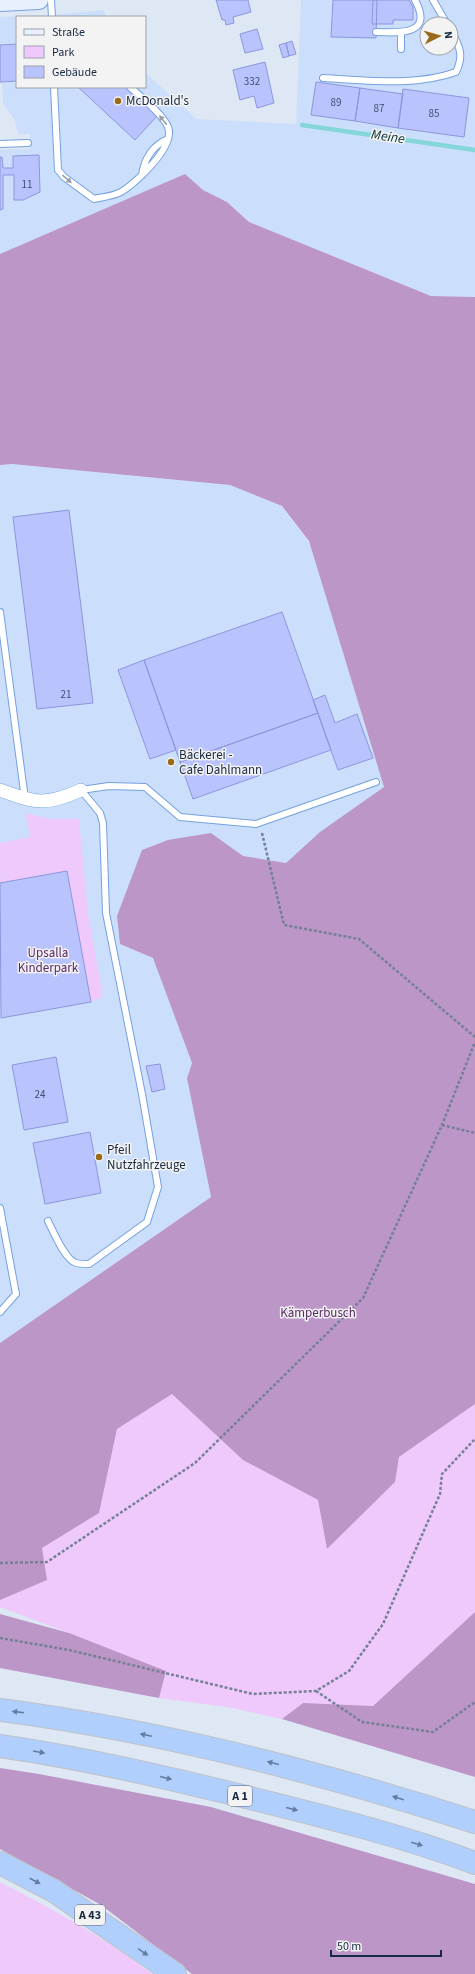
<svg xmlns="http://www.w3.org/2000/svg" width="475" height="1974" font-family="'Source Sans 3',sans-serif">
<rect width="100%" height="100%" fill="#dee7f4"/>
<path fill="#cbdffc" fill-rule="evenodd" d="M301,0H475V297L432,296L249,222L227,202L203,190L185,174L0,254V150L30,149V134H18L14,119L3,104L2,82H0V17L41,16L104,10L106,17H17V87H145V72L196,119L296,124ZM427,24H451V48H427Z
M12,464L230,485L282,506L310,544L384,787L317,835L286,863L243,856L211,833L120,944L153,958L192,1063L187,1078L211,1197L0,1343V465Z"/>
<path fill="#efc9fc" d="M25,813L50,819H79L88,914L103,997L91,1002L1,1018L0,843L30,837Z
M172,1394L243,1460L318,1500L327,1549L395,1482L399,1457L475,1404V1612L373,1706L303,1703L282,1719L227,1707L159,1698L69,1633L0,1607V1596L42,1548L99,1513L117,1429Z
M0,1882C53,1909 105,1938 152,1974H0Z"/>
<path fill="#bb96c7" d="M185,174L203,190L227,202L249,222L431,296L475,297V1404L399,1457L395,1482L327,1549L318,1500L243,1460L172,1394L117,1429L99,1513L42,1548L47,1580L0,1600V1343L211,1197L187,1078L192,1063L153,958L120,944L117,916L142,850L168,840L211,833L243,856L286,863L320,832L384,787L309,541L282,506L230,485L12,464L0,465V254Z
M475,1612V1777L282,1719L303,1703L373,1706Z
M0,1614L69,1633L166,1671L159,1698L0,1668Z
M0,1768L39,1774L211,1807L475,1884V1974H192L101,1905L0,1849Z"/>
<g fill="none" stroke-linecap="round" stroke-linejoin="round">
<path stroke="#84d6d8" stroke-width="4.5" d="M302,125L475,150"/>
</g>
<path fill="#b9c3fd" stroke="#8c96dc" d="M216,0H248L251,12L233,17L234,23L226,25L225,20H222Z
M333,0H377L376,38L331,37Z
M373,0H409L413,7V20H393V24H372Z
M257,29L263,49L245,53L240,34Z
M292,41L296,54L289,56L286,43Z
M286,43L289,56L283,58L279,45Z
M17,44V81L0,82V45Z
M265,62L274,103L257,108L254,96L240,100L233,70Z
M316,82L360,88L355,121L311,115Z
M78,87H129L158,115L135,140Z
M360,88L403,94L398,128L355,121Z
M403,89L469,98L464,137L398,128Z
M39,155L40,192L23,200H14V175H3V209L0,210V157H2L3,168H13V156Z
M69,510L93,703L37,709L13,517Z
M282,612L318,713L180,762L144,660Z
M144,660L176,750L150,759L118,670Z
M325,695L335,723L357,714L373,758L338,770L313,700Z
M318,713L331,750L193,799L180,762Z
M67,871L91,1002L1,1018L0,883Z
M56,1057L68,1122L24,1130L12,1065Z
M160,1064L165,1089L152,1092L146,1066Z
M90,1132L101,1193L45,1204L33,1143Z"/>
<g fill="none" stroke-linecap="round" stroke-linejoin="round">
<defs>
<path id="service" d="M51,0L52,17
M433,0L447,24
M376,32C400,33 434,35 415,0
M401,32V49
M323,78C366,80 414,87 456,72C464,56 460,46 451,31
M54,87L58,170L64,177L94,199C103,197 114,196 121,192C136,183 176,146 168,127C163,114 141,97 130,87
M0,144L28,143
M142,175C144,159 153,145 168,139
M0,612L25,799
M81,790L109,786L145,787L180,817L256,824L376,782
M0,1208L16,1294L0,1312
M48,1221C53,1231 65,1260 76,1263C80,1264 85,1264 89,1264L147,1222L158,1187L142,1094L106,913L103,823L100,813L81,790"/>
<path id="minor" d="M0,790C35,803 46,806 81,790"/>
<path id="secondary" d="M0,2L39,0"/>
<path id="motorway" d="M0,1710C162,1731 320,1772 475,1822
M0,1746C83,1758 164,1777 246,1797C322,1816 401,1835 475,1863
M0,1863L54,1891L175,1974"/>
</defs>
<use href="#service" stroke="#75a1df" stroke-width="8"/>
<use href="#minor" stroke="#75a1df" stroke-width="14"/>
<use href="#secondary" stroke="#75a1df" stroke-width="20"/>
<use href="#motorway" stroke="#bec3ca" stroke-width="24"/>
<path stroke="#748195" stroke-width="2.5" stroke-dasharray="3 2" stroke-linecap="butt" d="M262,833L284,925L359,939L475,1037
M442,1125L475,1133
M0,1563L47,1562L195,1463L363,1298L442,1125L475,1042
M0,1638L69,1650L253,1694L316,1691L349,1671L383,1624L440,1494L442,1474L475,1439
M316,1691L362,1722L433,1732L475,1702"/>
<use href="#service" stroke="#fff" stroke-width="6"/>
<use href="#minor" stroke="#fff" stroke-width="13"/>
<use href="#secondary" stroke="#e7f1fe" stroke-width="18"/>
<use href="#motorway" stroke="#b0cffc" stroke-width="22"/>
</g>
<defs><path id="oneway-solid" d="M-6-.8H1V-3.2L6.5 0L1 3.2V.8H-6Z"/></defs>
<g fill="#979faa">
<use href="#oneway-solid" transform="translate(163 120) rotate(-128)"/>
<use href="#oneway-solid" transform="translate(67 179) rotate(41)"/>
</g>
<g fill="#647ca0">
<use href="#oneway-solid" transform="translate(18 1712) rotate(-173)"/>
<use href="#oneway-solid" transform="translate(146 1735) rotate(-168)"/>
<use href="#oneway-solid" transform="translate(39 1752) rotate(10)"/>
<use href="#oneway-solid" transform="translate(273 1763) rotate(-166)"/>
<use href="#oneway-solid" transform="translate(166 1778) rotate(14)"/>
<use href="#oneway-solid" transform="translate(398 1798) rotate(-163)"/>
<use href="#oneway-solid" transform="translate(292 1809) rotate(14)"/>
<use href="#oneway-solid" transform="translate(417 1844) rotate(16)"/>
<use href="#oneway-solid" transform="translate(35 1881) rotate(28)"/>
<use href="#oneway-solid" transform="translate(143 1952) rotate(34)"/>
</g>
<g fill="#976b19" stroke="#f3f3f3" stroke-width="1.5">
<circle cx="118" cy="101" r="4"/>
<circle cx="171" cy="762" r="4"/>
<circle cx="99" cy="1157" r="4"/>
</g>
<g text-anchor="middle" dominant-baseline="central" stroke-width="3" stroke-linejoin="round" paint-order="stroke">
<g font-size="11" fill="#405072">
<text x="252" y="81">332</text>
<text x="336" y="102">89</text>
<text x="379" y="108">87</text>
<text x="434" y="113">85</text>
<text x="27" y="184">11</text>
<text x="66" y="694">21</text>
<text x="40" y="1094">24</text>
</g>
<g fill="#f3f3f3" stroke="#5a6678" stroke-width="1">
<rect x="228" y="1786" width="24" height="20" rx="3"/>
<rect x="75" y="1905" width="30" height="20" rx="3"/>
</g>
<g font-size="12" font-weight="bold" fill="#182a43">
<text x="240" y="1796">A 1</text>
<text x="90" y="1915">A 43</text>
</g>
<g font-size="13" fill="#182a43" stroke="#f3f3f3" text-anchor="start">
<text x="126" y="101">McDonald's</text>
<text x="179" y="755">Bäckerei -<tspan x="179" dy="15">Cafe Dahlmann</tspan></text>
<text x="107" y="1150">Pfeil<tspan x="107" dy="15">Nutzfahrzeuge</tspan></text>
</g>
<g font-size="13" fill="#562864" stroke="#f3f3f3">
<text x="48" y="953">Upsalla<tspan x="48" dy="15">Kinderpark</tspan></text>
<text x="318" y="1313">Kämperbusch</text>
</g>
<g font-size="14" font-style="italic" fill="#073132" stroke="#f3f3f3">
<text transform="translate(388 137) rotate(8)">Meine</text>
</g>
</g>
<rect x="16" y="16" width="130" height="72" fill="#f3f3f3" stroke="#9ba3ad"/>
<rect x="24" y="29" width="20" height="6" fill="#e7f1fe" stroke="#9ba3ad"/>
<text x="52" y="36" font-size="12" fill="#182a43">Straße</text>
<rect x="24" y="46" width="20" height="12" fill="#efc9fc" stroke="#9ba3ad"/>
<text x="52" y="56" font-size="12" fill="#182a43">Park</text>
<rect x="24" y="66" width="20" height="12" fill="#b9c3fd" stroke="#9ba3ad"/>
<text x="52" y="76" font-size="12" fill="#182a43">Gebäude</text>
<g transform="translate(439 36) rotate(84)"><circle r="19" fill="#f3f3f3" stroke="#9ba3ad"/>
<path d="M0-3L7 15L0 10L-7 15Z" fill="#976b19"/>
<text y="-6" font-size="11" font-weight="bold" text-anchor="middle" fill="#182a43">N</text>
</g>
<path d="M331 1950v6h110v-6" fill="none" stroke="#182a43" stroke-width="2"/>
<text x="337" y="1950" font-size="12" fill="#182a43" stroke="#f3f3f3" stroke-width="3" paint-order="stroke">50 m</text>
</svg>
